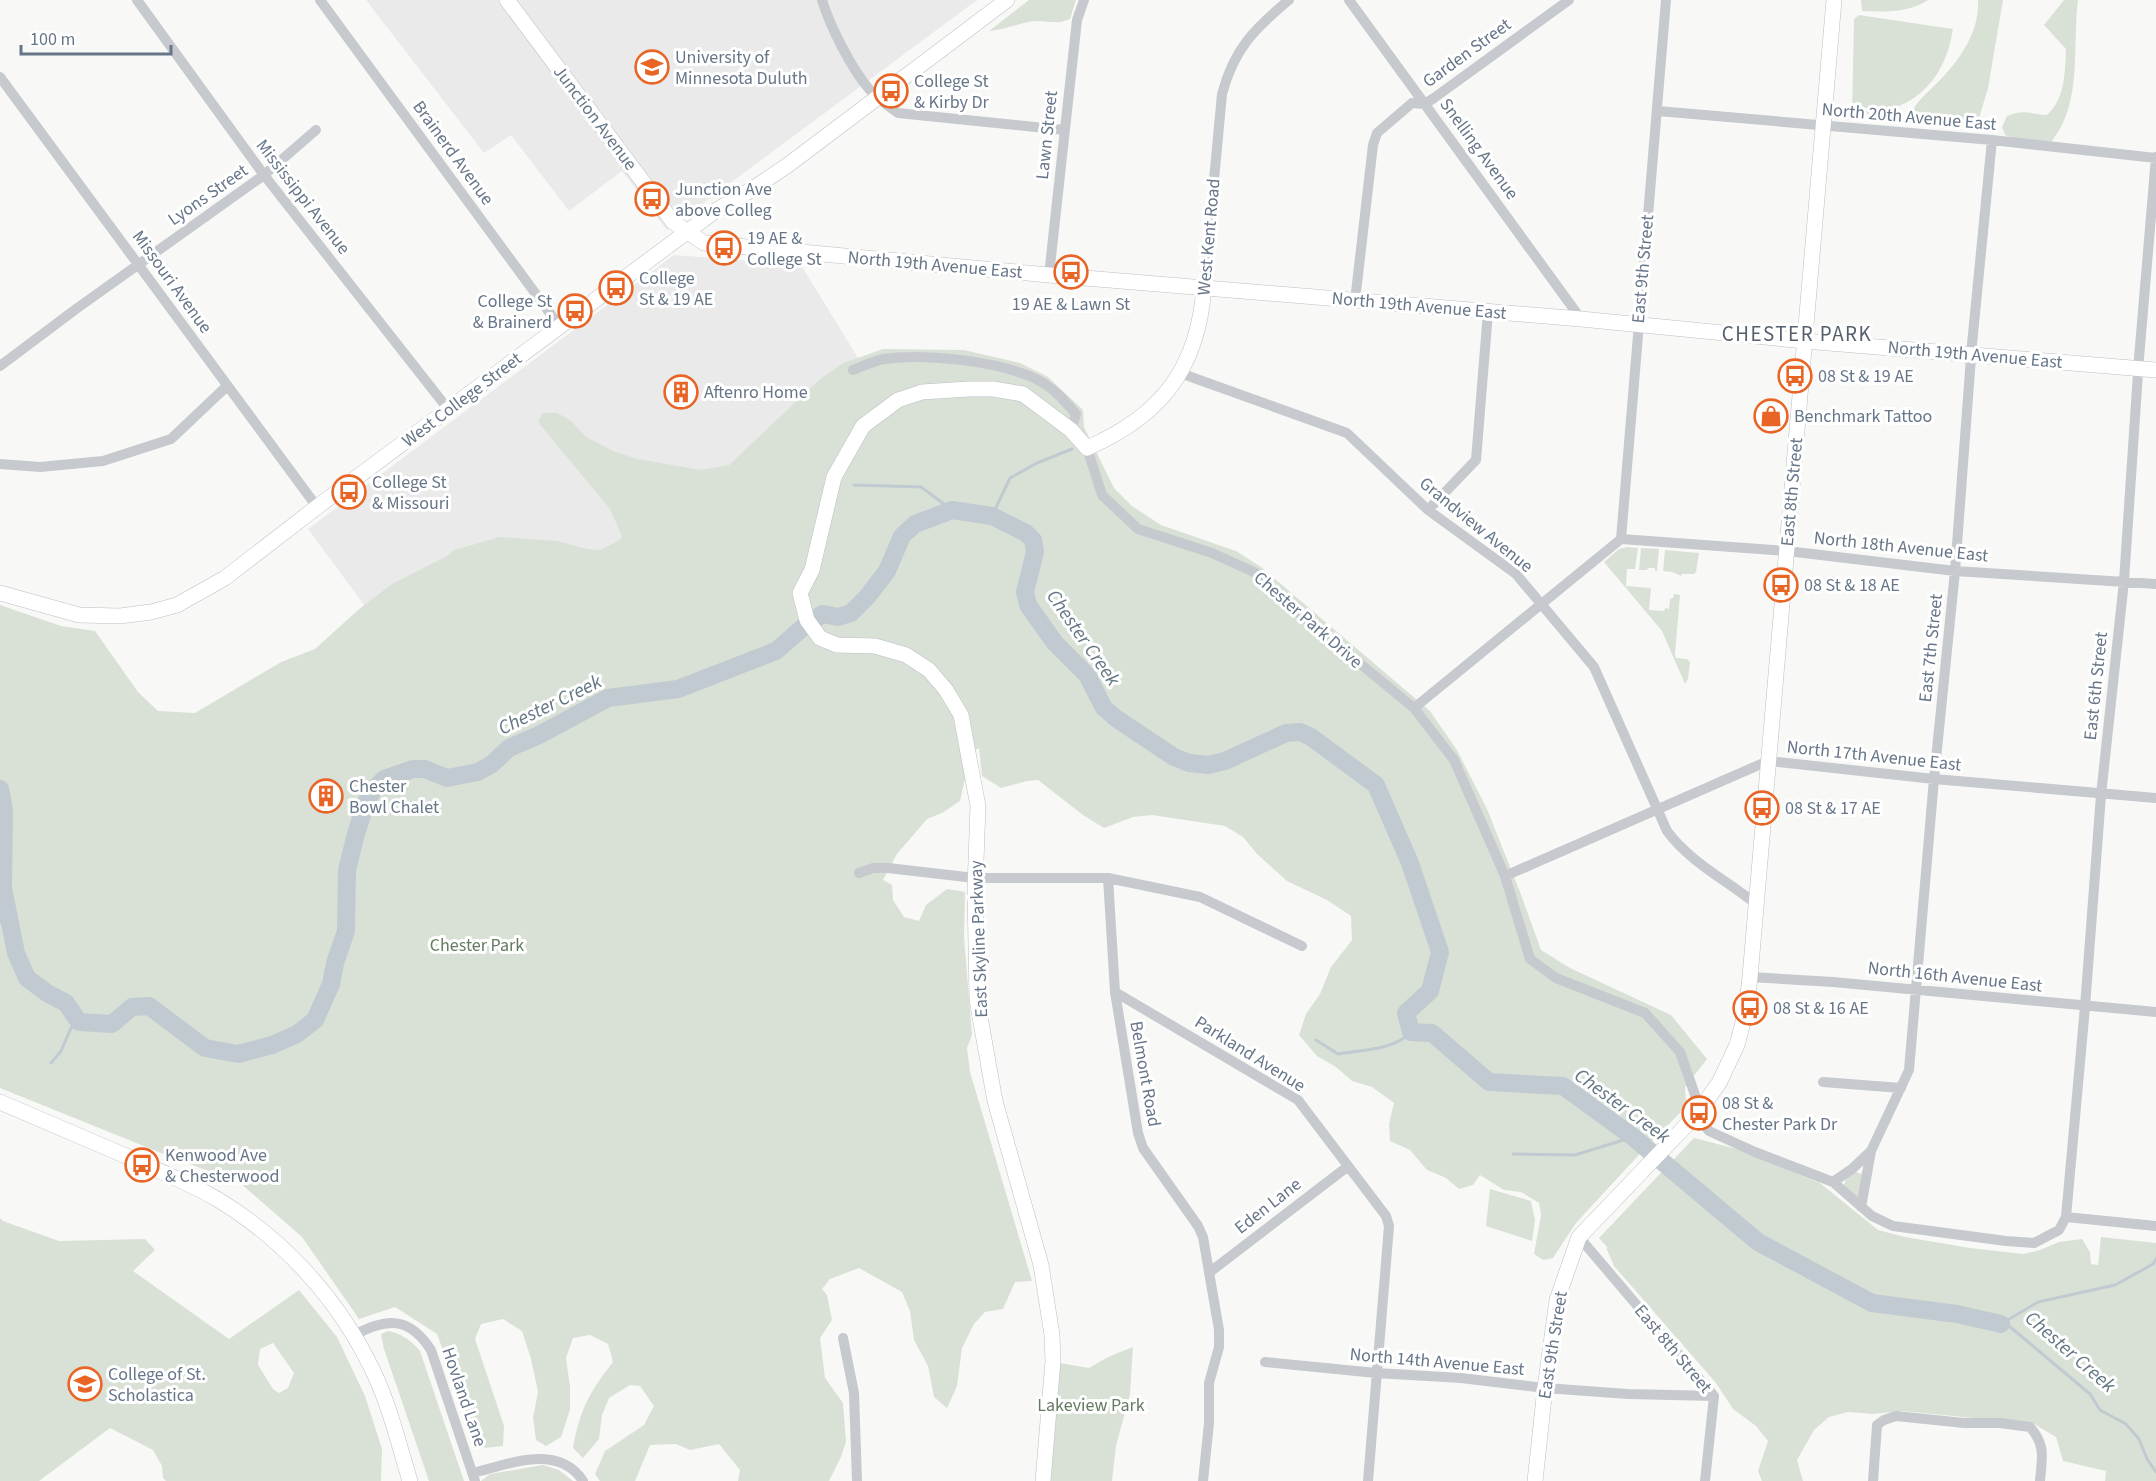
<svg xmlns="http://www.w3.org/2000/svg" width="2156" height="1481" font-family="'Source Sans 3',sans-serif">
<rect width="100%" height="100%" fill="#f8f9f6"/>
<path fill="#e9eae9" d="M366,0H977L667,230L622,171L569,211L511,135L484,153Z
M674,255L801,265L858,358L843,363L820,379L740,456L685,501L630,536L595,552L499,537L455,550L373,617L308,529Z"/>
<path fill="#d9e1d7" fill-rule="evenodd" d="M1029,0H1076L1070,19C1057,25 1050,21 1037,21C1020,22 1006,30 989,31Z
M1861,0H1928C1909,13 1884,12 1862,11Z
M1978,0H2003L1988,88L1978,122C1958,125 1933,124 1914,116L1912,113C1916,102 1925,95 1933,87C1956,65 1980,34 1978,0Z
M2064,0H2078C2072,47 2083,101 2052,141H2019L2005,135L2002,127L2007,116C2024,109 2029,114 2047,115C2065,99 2065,72 2066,49L2044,25Z
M1859,15L1953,29C1944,86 1909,114 1852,115L1854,19Z
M883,349L964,350L1020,363L1048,377L1083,410L1084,427L1114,488L1132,506L1161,525L1236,551L1261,567L1430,711L1457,750L1487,809L1520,892L1541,950L1570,968L1671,1015L1707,1059L1685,1087L1686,1100L1680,1113L1648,1145L1576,1223L1553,1258L1543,1260L1534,1254L1541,1215L1539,1203L1521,1192L1504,1190L1480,1175L1473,1185L1459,1189L1446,1178L1427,1170L1410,1150L1390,1141L1389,1124L1394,1103L1372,1087L1352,1081L1336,1067L1317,1056L1299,1035L1306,1014L1320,994L1331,967L1352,940L1351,916L1327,900L1287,881L1257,854L1243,837L1225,826L1152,815L1133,817L1104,828L1083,815L1038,780L1027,781L1001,788L982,776L979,748L963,757L966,774L960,801L942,813L927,819L897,854L883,880L892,885L893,900L904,917L919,921L926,905L947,889L965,892L964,937L972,1035L967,1048L970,1072L1032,1281L1015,1282L1003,1309L985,1312L974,1324L962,1348L957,1386L947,1408L934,1397L928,1366L914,1340L910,1311L902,1292L859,1268L830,1279L822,1289L827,1295L832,1320L820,1338L825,1378L843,1403L846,1442L841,1457L829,1481H738L740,1470L719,1444L690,1450L676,1444L650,1445L635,1481H600L595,1474L605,1451L644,1425L654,1406L640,1386L630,1385L609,1398L602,1415L599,1439L583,1458L573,1448C580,1409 589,1393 613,1362L608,1344L590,1335L573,1338L566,1358L570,1387V1410L561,1437L546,1446L536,1440L533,1418L538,1392L531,1359L522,1331L503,1319L481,1324L475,1339L504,1426L503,1446L485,1448L473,1431L437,1334L395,1307L359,1319L302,1237L239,1182L181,1161L0,1088V605L61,626L95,631L138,692L158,711L195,713L281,662L315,649L358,610L392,584L447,556L454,550L499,537L557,541L587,549L600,550L620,540L622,536L610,509L538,422L543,413H557L570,420L586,437L613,451L637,459L701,470L729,465L820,379L843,363Z
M1627,547L1638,548L1635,569H1627L1626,586L1651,588L1649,610L1664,611L1665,608L1669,609L1670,599L1673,598L1674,594L1680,595L1675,654L1676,658L1687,659L1690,662L1688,679L1685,684L1662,631L1604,562L1619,549Z
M1641,548L1659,549L1657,571H1655V568H1648L1647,570H1639Z
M1665,550L1699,553L1696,572L1694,574H1682L1681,576L1672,572L1663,571Z
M1694,1138L1741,1150L1820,1183L1878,1230L1905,1237L1970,1248L2023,1254L2040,1250L2059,1242L2082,1239L2090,1252L2091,1264L2098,1265L2101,1237L2156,1243V1481H2105L2106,1471L2063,1461L2056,1437L2034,1424L1902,1411L1873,1414L1848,1412L1829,1417L1814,1430L1797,1460L1803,1481H1762L1758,1471L1768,1441L1756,1426L1733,1409L1716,1383L1614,1266L1607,1250V1247L1599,1238Z
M1856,1172L1862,1174L1858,1196H1856L1844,1185L1846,1179Z
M1490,1189L1531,1201L1535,1220L1532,1241L1486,1226Z
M0,1218L3,1221L59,1241L145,1239L155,1250L133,1271L229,1339L299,1290L337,1337L365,1396L382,1449L381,1481H166L163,1478L162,1466L153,1450L110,1428L39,1481H0ZM273,1343L294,1373L288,1388L279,1393L273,1389L258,1365L260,1349Z
M388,1331C402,1334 411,1340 420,1351L464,1481H429L384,1349L381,1334Z
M1133,1347L1130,1394L1116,1446L1112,1481H1048L1060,1363L1089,1368L1108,1357Z
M543,1465L559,1470L573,1481H481L490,1474Z"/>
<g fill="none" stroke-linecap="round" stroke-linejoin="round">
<path stroke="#c1cad0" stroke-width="3" d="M854,485L921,487L952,510
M992,516L1010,478L1037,463L1072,449
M0,922L9,914
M1316,1040L1338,1054C1361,1050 1395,1050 1411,1032
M51,1063L61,1051L71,1028L79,1022
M1513,1154L1575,1155L1633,1137
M2001,1324L2009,1326L2090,1394L2100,1410L2126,1424L2139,1439L2147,1459L2156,1472
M2001,1324L2038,1302L2115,1285L2153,1264L2156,1259"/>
<path stroke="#c1cad0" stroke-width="18" d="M0,789L4,810L3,888L16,953L27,978L47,993L66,1003L79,1022L112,1024L132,1007L149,1006L205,1048L238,1054L272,1045L297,1034L315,1020L331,984L335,963L346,931L347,870L356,834L366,802L374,789L384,779L413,769H425L447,778L478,772L492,764L509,748L539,735L608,698L678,689L776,651L808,623L823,614L838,617L851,613L867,597L887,571L902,536L915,524L952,510L992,516L1026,533L1033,540L1035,552L1025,592L1028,605L1055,643L1087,675L1104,708L1117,719L1174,757L1189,763L1208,765L1225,761L1286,733L1300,732L1311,737L1376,785L1410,863L1440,952L1430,991L1406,1013L1411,1032L1432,1033L1489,1082L1563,1086L1633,1137L1758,1242L1872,1303L1957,1314L2001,1324"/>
<defs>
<path id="secondary" d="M507,0L673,222L704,243L1049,275L1581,319L1805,341L2156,370
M0,593L79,615L120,616L151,612L177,605L225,578L317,507L715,211L751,190L788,165L1007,0
M0,1102C42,1120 84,1138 126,1156C156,1170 188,1182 217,1199C285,1240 340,1301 374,1373C390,1407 399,1445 410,1481
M1043,1481L1053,1361L1052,1335L1041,1265L995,1101L977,1000L975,888L978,806L961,715L946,690L929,670L906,655L875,646L837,645L820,638L807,620L800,593L812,570L834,477L863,426L898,400L922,392L969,389H993L1023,394L1071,430L1087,448C1161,416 1198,369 1204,287
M1535,1481L1545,1388L1557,1300L1579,1237L1696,1115L1719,1083L1737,1045L1746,1011L1750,977L1834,0"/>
</defs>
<use href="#secondary" stroke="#bbbfc4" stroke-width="16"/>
<path stroke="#c6c9cd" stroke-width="10" d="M137,0L264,175L448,409
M320,0L560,327
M822,0C830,26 851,68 869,89C877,99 888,106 898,113L1064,130
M1349,0L1581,319
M0,77L317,507
M1658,111L1992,140L2156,158
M1049,275L1077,20L1084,0
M1204,287L1222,94C1234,49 1254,29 1289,0
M1355,301L1373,145L1377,133L1412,103L1425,104L1434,98L1569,0
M0,366L76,309L264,175L316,130
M853,370C863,366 873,361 884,359C924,353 997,361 1034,378C1052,386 1064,400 1076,414L1071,430
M1180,373L1347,433L1428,510L1516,574L1594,667L1667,831C1690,862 1726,880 1756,904
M1087,448L1102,495L1138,529L1212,553L1256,573L1295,610L1414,708L1454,760L1505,876L1530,959L1556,978L1645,1013L1680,1052L1695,1095L1696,1115L1709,1131L1755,1152L1833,1182L1872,1216L1893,1226L2006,1241L2034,1243L2059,1230L2066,1217L2156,1226
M0,464L40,467L103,461L171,439L227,386
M1428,510L1476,460L1488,312
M1621,539L1666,0
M1414,708L1621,539L1787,551L1955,571L2156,584
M859,873L873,868H888L975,878H1108L1200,897L1302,946
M1505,876L1768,761L1934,779L2156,798
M1108,878L1115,992L1138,1133L1143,1148L1198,1226L1203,1237L1219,1330V1347L1209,1383V1423L1203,1481
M1750,977L1833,982L2156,1012
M1115,992L1298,1100L1386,1216L1389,1226L1368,1481
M1823,1082L1901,1088
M1833,1182L1852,1169L1871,1151
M1861,1207L1871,1151L1909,1070L1934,779L1955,571L1972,344L1992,140
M2066,1217L2085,1007L2101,795L2124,581L2139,358L2156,157
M1579,1237L1714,1396L1705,1481
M1210,1272L1347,1167
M354,1335C387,1318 409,1316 431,1350L475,1481
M843,1338L854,1393L857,1481
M1265,1362L1376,1373L1461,1378L1545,1388L1628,1394L1714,1396
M473,1473C509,1464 558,1443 583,1481
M1873,1481L1877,1425L1884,1420L1896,1416L1964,1423H2000L2030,1427C2046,1445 2042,1458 2040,1481"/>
<use href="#secondary" stroke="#fff" stroke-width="15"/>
</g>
<defs>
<symbol id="university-ring" viewBox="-11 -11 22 22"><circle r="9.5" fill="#fff" stroke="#e96526" stroke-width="1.5"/><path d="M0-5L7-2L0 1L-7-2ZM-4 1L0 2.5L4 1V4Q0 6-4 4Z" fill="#e96526"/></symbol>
<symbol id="bus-ring" viewBox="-11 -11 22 22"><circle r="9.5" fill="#fff" stroke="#e96526" stroke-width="1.5"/><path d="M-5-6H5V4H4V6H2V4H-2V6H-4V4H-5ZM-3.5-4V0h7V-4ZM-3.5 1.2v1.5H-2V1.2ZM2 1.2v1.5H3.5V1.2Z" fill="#e96526"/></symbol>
<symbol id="building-ring" viewBox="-11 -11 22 22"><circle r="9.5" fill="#fff" stroke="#e96526" stroke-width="1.5"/><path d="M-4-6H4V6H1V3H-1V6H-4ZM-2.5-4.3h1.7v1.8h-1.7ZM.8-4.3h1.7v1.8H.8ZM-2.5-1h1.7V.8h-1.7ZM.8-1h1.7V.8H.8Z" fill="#e96526"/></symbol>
<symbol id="shop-ring" viewBox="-11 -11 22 22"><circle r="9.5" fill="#fff" stroke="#e96526" stroke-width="1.5"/><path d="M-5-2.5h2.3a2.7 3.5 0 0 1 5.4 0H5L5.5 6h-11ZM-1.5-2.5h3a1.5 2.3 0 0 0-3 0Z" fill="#e96526"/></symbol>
</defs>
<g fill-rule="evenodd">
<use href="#university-ring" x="633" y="48" width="38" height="38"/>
<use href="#bus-ring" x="872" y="72" width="38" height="38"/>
<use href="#bus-ring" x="633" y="180" width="38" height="38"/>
<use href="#bus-ring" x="705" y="229" width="38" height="38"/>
<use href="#bus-ring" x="1052" y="253" width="38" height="38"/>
<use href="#bus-ring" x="597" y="269" width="38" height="38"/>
<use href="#bus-ring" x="556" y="292" width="38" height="38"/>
<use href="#bus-ring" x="1776" y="357" width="38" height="38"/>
<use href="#building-ring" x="662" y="373" width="38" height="38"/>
<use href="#shop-ring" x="1752" y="397" width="38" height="38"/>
<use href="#bus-ring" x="330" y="473" width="38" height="38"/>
<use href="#bus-ring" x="1762" y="566" width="38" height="38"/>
<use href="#building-ring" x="307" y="777" width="38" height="38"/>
<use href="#bus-ring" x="1743" y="789" width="38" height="38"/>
<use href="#bus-ring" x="1731" y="989" width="38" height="38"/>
<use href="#bus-ring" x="1680" y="1094" width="38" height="38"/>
<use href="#bus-ring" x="123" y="1146" width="38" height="38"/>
<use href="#university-ring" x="66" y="1365" width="38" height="38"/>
</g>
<g text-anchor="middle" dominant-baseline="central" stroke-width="6" stroke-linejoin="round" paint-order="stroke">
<g font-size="18" fill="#677688" stroke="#fff">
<text transform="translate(1467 53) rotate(-36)">Garden Street</text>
<text transform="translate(1909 117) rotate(5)">North 20th Avenue East</text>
<text transform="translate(595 118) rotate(53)">Junction Avenue</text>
<text transform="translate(1047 135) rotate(-84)">Lawn Street</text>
<text transform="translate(1479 149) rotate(54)">Snelling Avenue</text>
<text transform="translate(453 153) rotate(54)">Brainerd Avenue</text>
<text transform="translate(208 195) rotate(-35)">Lyons Street</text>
<text transform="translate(303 197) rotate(52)">Mississippi Avenue</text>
<text transform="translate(1209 237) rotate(-85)">West Kent Road</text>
<text transform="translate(935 265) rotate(5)">North 19th Avenue East</text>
<text transform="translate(1643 269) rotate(-85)">East 9th Street</text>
<text transform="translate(172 282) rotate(54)">Missouri Avenue</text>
<text transform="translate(1419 306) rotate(5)">North 19th Avenue East</text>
<text transform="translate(1975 355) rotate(5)">North 19th Avenue East</text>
<text transform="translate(462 400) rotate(-37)">West College Street</text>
<text transform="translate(1792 492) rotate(-85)">East 8th Street</text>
<text transform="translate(1476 525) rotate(39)">Grandview Avenue</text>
<text transform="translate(1901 547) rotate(6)">North 18th Avenue East</text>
<text transform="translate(1308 620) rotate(41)">Chester Park Drive</text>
<text transform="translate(1931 648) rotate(-84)">East 7th Street</text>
<text transform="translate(2096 686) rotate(-84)">East 6th Street</text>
<text transform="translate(1874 756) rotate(6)">North 17th Avenue East</text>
<text transform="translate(979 939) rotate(-92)">East Skyline Parkway</text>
<text transform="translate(1955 977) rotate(6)">North 16th Avenue East</text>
<text transform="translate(1250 1054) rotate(32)">Parkland Avenue</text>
<text transform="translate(1145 1074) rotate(80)">Belmont Road</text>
<text transform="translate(1268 1206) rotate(-38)">Eden Lane</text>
<text transform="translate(1553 1345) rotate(-81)">East 9th Street</text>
<text transform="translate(1673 1349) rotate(50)">East 8th Street</text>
<text transform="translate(1437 1362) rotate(5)">North 14th Avenue East</text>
<text transform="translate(464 1397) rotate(71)">Hovland Lane</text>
</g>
<g font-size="18" fill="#677688" stroke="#fff" text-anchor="start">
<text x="675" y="57">University of<tspan x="675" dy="21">Minnesota Duluth</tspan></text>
<text x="914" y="81">College St<tspan x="914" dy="21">&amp; Kirby Dr</tspan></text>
<text x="675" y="189">Junction Ave<tspan x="675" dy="21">above Colleg</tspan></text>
<text x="747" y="238">19 AE &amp;<tspan x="747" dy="21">College St</tspan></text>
<text x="639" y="278">College<tspan x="639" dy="21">St &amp; 19 AE</tspan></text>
<text x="552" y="301" text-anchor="end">College St<tspan x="552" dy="21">&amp; Brainerd</tspan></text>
<text x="1071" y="304" text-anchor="middle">19 AE &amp; Lawn St</text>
<text x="1818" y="376">08 St &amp; 19 AE</text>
<text x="704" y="392">Aftenro Home</text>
<text x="1794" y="416">Benchmark Tattoo</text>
<text x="372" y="482">College St<tspan x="372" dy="21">&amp; Missouri</tspan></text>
<text x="1804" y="585">08 St &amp; 18 AE</text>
<text x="349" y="786">Chester<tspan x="349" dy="21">Bowl Chalet</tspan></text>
<text x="1785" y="808">08 St &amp; 17 AE</text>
<text x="1773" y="1008">08 St &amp; 16 AE</text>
<text x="1722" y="1103">08 St &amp;<tspan x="1722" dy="21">Chester Park Dr</tspan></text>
<text x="165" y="1155">Kenwood Ave<tspan x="165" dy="21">&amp; Chesterwood</tspan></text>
<text x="108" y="1374">College of St.<tspan x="108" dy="21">Scholastica</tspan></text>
</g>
<g font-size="18" fill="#657a62" stroke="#fff">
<text x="477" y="945">Chester Park</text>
<text x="1091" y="1405">Lakeview Park</text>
</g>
<g font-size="20" font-style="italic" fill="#637783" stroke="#fff">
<text transform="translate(1083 638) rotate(55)">Chester Creek</text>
<text transform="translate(550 705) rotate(-26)">Chester Creek</text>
<text transform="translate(1622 1106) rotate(36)">Chester Creek</text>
<text transform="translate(2070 1352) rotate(41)">Chester Creek</text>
</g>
<g font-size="21" letter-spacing="1.5" fill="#55606d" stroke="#fff">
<text x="1797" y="334">CHESTER PARK</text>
</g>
</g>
<path d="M21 45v9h150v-9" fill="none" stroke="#677688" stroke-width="3"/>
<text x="30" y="45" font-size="18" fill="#677688" stroke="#ffffff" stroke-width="4.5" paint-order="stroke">100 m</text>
</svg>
